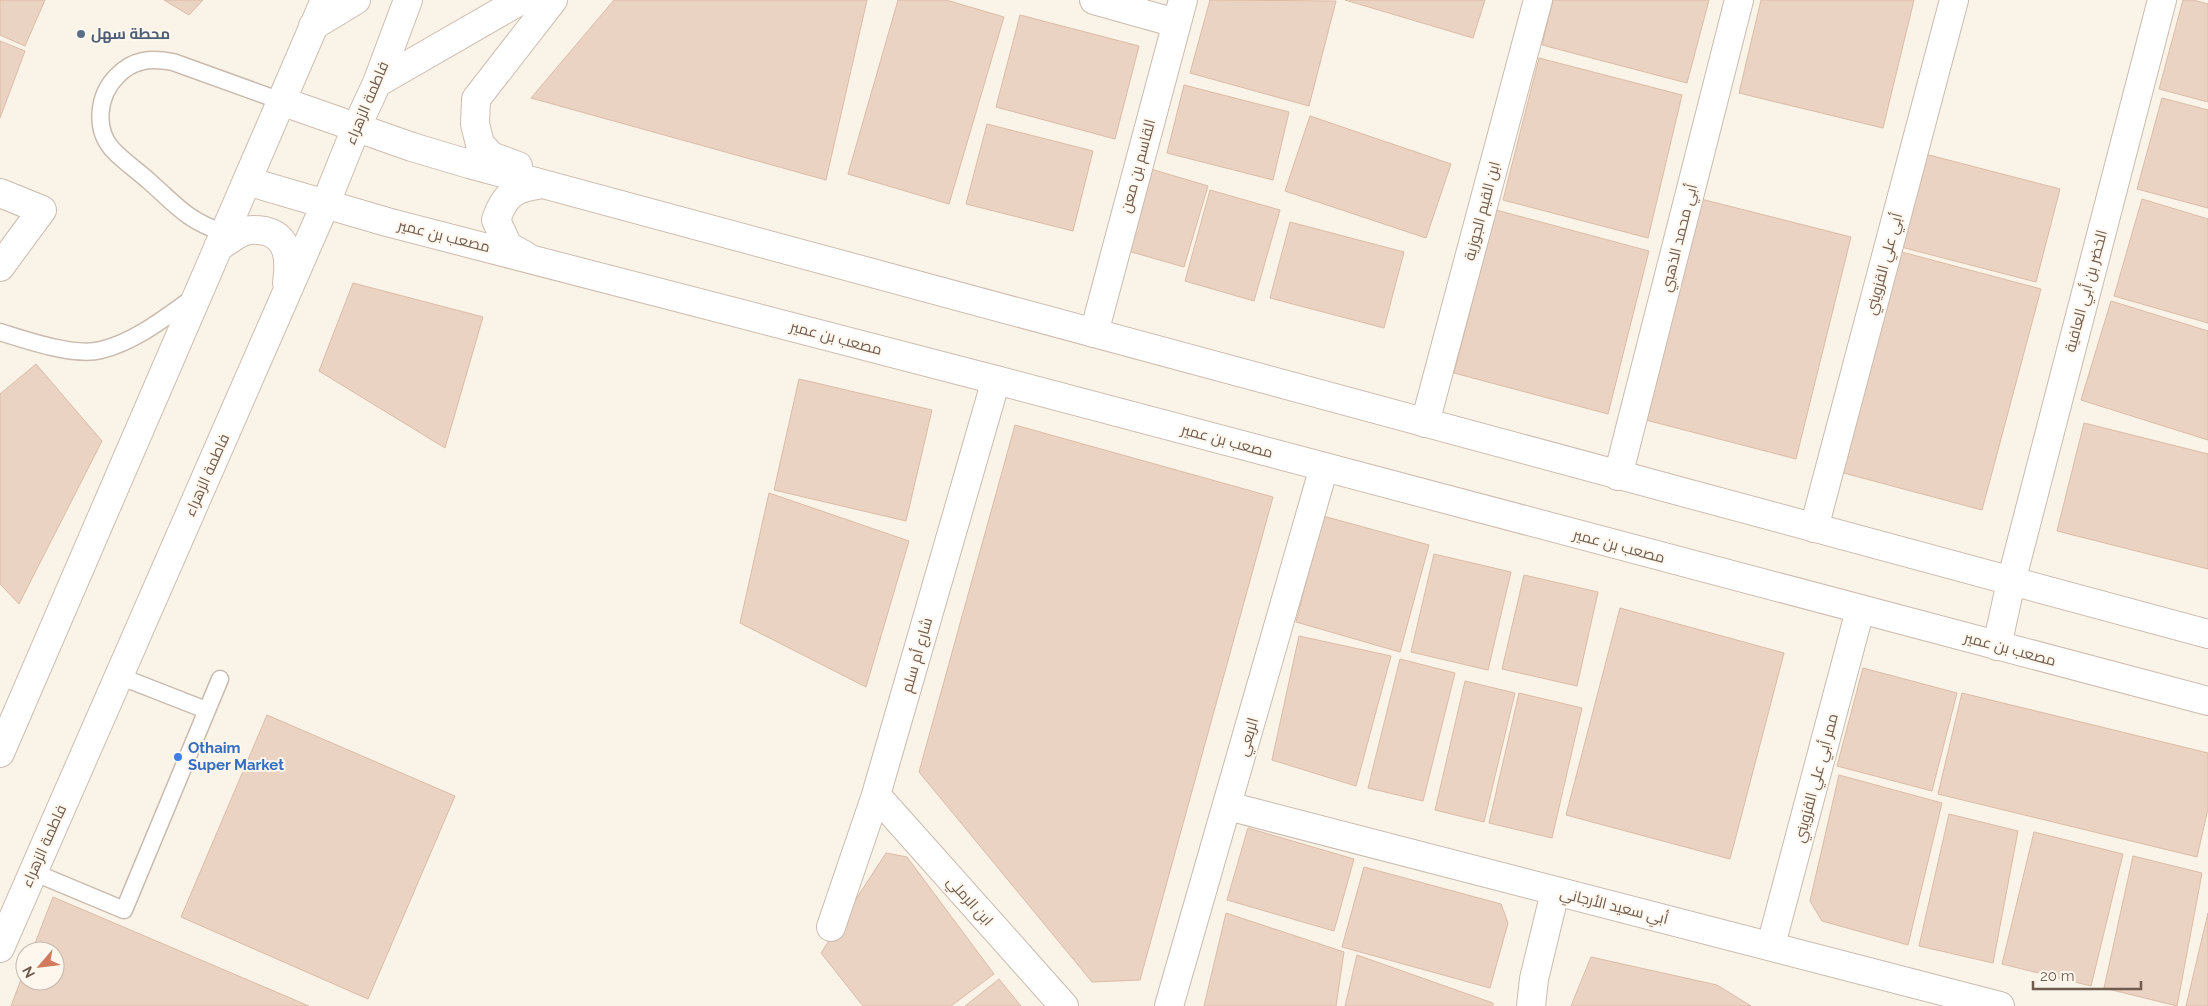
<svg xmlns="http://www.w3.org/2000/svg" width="2208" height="1006" font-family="Raleway,Cairo,sans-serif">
<rect width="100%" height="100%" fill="#f9f3e8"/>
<path fill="#ebd3c3" stroke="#dcbba5" d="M0,0H45L25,46L0,35Z
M164,0H203L189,15Z
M614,0H867L826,180L531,98Z
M898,0H946L1004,17L949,204L848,174Z
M1210,0L1336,1L1309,106L1190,73Z
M1345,0H1485L1473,38Z
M1553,0H1709L1687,83L1542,45Z
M1761,0H1914L1883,128L1739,93Z
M2183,0H2193L2208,4V102L2159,89Z
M1020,15L1139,46L1115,139L996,107Z
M0,41L25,51L0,118Z
M1539,58L1682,95L1648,238L1503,200Z
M1184,85L1289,112L1273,180L1167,153Z
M2162,98L2208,110V208L2137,189Z
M1310,116L1451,164L1426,238L1285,191Z
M987,124L1093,151L1073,231L966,204Z
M1925,154L2060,189L2036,282L1901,247Z
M1151,169L1208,186L1184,267L1128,251Z
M1210,190L1280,210L1254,301L1185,281Z
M1697,198L1851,237L1796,459L1642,419Z
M2142,199L2208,219V323L2114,296Z
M1496,210L1649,251L1608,414L1454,373Z
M1290,222L1404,252L1384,328L1270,298Z
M1898,251L2041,289L1982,510L1840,472Z
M353,283L483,317L445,448L319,371Z
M2111,301L2208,331V440L2081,400Z
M36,364L102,441L19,604L0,584V394Z
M799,379L932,410L906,521L774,490Z
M2084,423L2208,454V569L2057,531Z
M1015,425L1273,497L1140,980L1092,982L919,772Z
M769,493L909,541L866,687L740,623Z
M1323,516L1429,545L1400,652L1296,622Z
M1434,554L1511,572L1488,670L1411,652Z
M1524,575L1598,592L1577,686L1502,669Z
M1620,608L1784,653L1730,859L1566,815Z
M1299,636L1391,656L1356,786L1272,760Z
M1400,659L1455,673L1423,801L1368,788Z
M1863,668L1957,693L1932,791L1837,766Z
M1465,681L1515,693L1484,822L1435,810Z
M1519,693L1582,708L1552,838L1489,823Z
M1962,693L2208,753V809L2197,857L1938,794Z
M267,715L455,796L368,999L181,917Z
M1839,775L1942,803L1908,945L1822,921L1810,901Z
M1949,814L2018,831L1993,963L1919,946Z
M1248,828L1354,859L1334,931L1227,900Z
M2034,832L2123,854L2091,986L2002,964Z
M886,853L907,857L994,974L951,1006H863L821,953Z
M2133,856L2202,873L2177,1006L2104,988Z
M1364,867L1501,904L1508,923L1490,988L1342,947Z
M53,897L309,1006H11L25,969V981H55V951H32Z
M1226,913L1344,952L1336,1006H1204Z
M2208,913V1006H2186Z
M1357,955L1493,1003V1006H1345Z
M1591,957L1717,985L1751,1006H1571Z
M999,979L1021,1006H965Z"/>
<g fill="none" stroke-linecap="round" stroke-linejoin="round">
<defs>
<path id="lane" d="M224,233C187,220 178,207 150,182C138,171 123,161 112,149C94,128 98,95 117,76C133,59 151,58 173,62L281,101
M0,332C26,340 74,357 101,350C135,342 166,317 194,297
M119,676L206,710
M33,872L124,910L220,679"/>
<path id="street" d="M1094,0L1176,23
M0,193L42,210L0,267
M1094,333L1183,0
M1425,423L1538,0
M1618,476L1739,0
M1814,528L1954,0
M2011,582L2162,0
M876,795L1064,1006
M1228,806L2000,1006
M831,927L876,795L996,380
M1771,945L1860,610
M1169,1006L1324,467
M1531,1006L1534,979L1555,892"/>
<path id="secondary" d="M313,26L356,0
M377,83L521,0
M281,101L412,147L469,164L2208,634
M518,166L491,156L480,144L475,124L476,99L553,0
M247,181L387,222L996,380L2208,701
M218,247C227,242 236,234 245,231C251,229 259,230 265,231C290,237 290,262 287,283
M526,256L508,246L496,220C505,193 515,188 543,184
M1997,646L2011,582
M0,753L325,0
M0,948L325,205L356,128L377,83L408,0"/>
</defs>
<use href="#lane" stroke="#cabbaf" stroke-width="19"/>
<use href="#street" stroke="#cabbaf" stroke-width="30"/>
<use href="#secondary" stroke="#cebdb0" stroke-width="30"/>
<use href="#lane" stroke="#fff" stroke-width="16"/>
<use href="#street" stroke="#fff" stroke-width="28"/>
<use href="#secondary" stroke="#fff" stroke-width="28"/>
</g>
<circle fill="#5c6f8a" stroke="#fdf7ed" stroke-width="2" cx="81" cy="34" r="5"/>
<circle fill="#3f7fe0" stroke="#fdf7ed" stroke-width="2" cx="178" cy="757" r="5"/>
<g text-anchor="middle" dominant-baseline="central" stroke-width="4" stroke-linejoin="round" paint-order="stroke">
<g font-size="15" font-weight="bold" fill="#4e5e75" stroke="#fdf7ed" text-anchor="start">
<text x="91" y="34">محطة سهل</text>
</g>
<g font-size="15" fill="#705b4f" stroke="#fdf7ed">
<text transform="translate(367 103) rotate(-67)">فاطمة الزهراء</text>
<text transform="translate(1138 166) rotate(-75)">القاسم بن معن</text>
<text transform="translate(1482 211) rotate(-75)">ابن القيم الجوزية</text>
<text transform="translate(444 236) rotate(14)">مصعب بن عمير</text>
<text transform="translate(1679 238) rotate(-76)">أبي محمد الذهبي</text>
<text transform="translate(1884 264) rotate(-75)">أبي علي القزويني</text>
<text transform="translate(2086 291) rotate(-75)">الخضر بن أبي العافية</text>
<text transform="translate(836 338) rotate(15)">مصعب بن عمير</text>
<text transform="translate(1227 441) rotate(15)">مصعب بن عمير</text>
<text transform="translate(207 475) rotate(-66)">فاطمة الزهراء</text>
<text transform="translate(1619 546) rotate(15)">مصعب بن عمير</text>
<text transform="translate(2010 649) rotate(15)">مصعب بن عمير</text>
<text transform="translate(917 655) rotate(-74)">شارع أم سلم</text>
<text transform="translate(1248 737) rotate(-74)">الربعي</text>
<text transform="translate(1816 778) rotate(-75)">ممر أبي علي القزويني</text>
<text transform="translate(44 846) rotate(-66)">فاطمة الزهراء</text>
<text transform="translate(970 901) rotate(48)">ابن الرملي</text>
<text transform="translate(1614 906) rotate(14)">أبي سعيد الأرجاني</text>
</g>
<g font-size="15" font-weight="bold" fill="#366cbe" stroke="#fdf7ed" text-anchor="start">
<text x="188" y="748">Othaim<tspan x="188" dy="17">Super Market</tspan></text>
</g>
</g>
<g transform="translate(40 966) rotate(242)"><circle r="24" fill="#fdf7ed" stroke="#c5b9ae"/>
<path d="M0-4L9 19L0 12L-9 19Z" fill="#d3795d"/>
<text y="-8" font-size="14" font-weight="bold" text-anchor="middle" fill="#705b4f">N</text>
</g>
<path d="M2033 981v8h108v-8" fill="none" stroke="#705b4f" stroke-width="2.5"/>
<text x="2040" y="981" font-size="15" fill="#705b4f" stroke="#fdf7ed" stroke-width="4" paint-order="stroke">20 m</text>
</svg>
